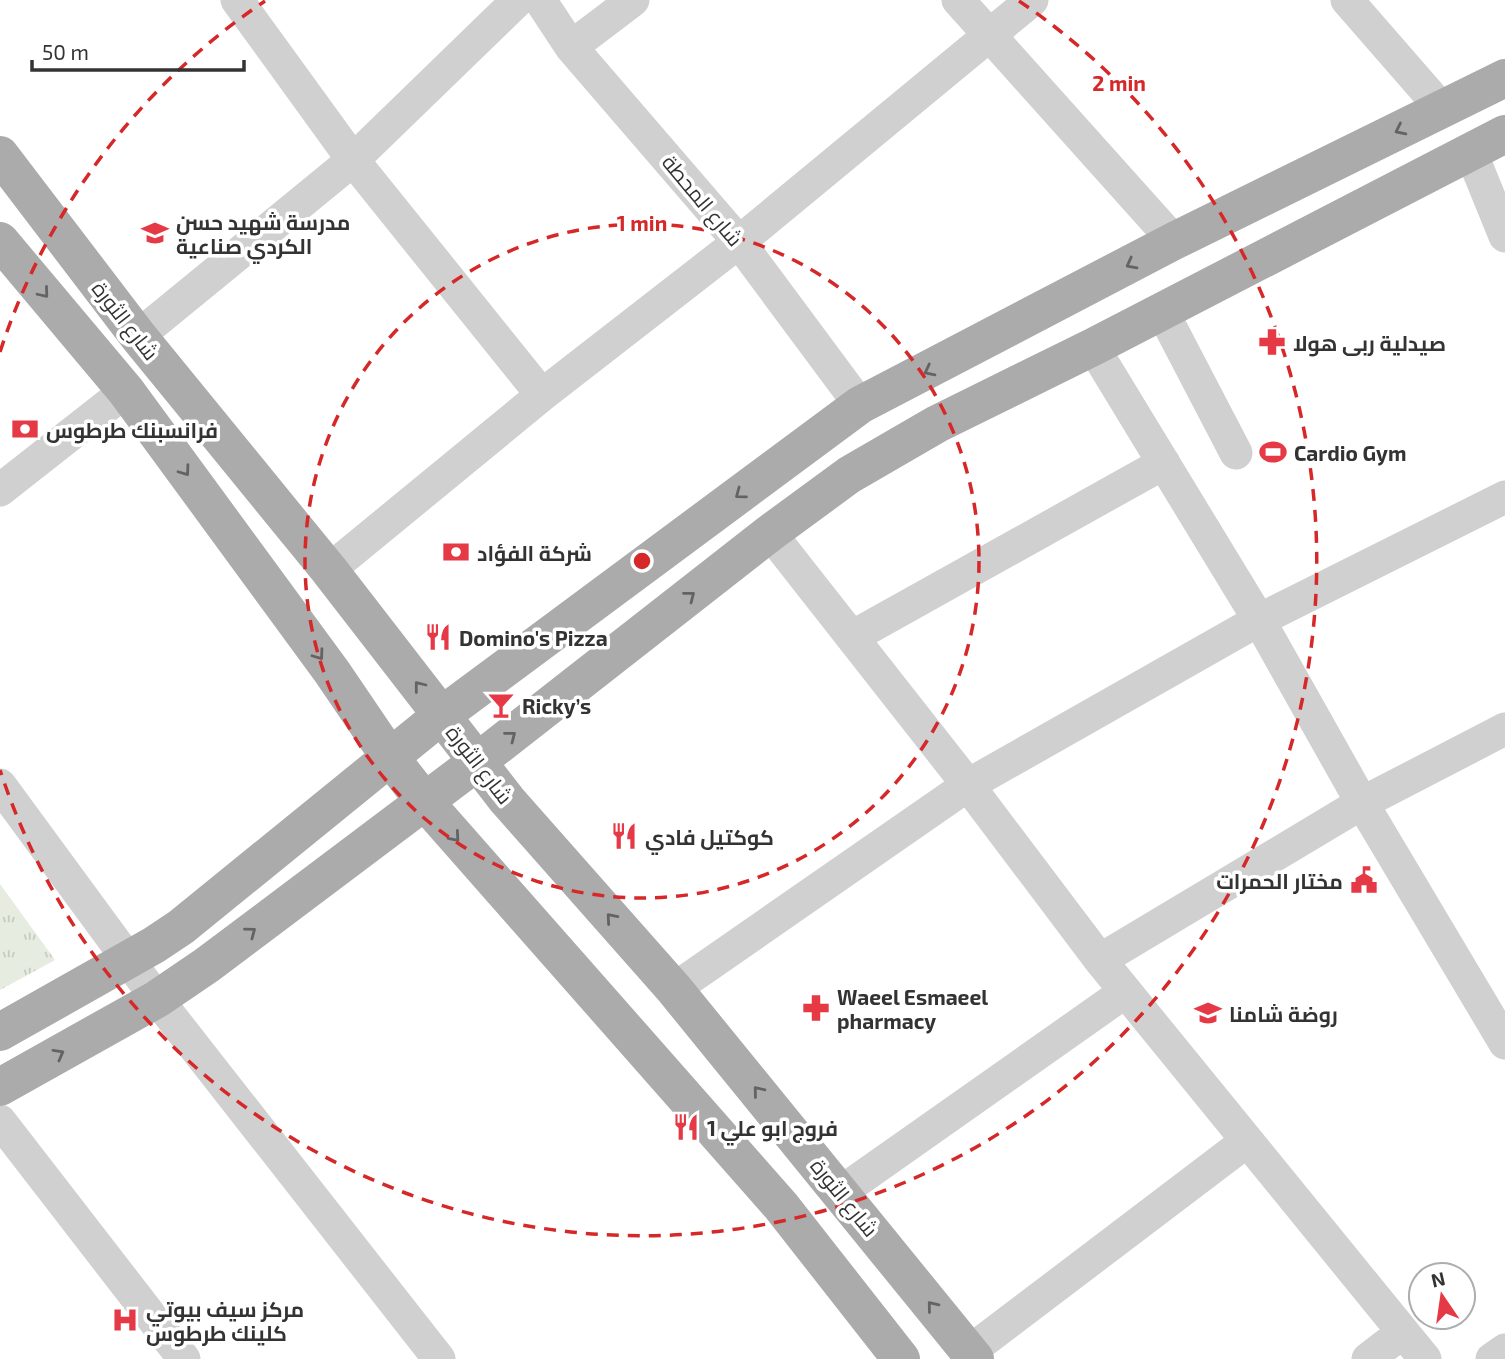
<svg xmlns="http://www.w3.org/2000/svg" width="1505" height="1359" font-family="'Exo 2',Cairo,sans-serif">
<defs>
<pattern id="park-tufts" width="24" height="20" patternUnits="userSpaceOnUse" patternTransform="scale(1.75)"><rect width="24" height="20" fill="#e6ecdf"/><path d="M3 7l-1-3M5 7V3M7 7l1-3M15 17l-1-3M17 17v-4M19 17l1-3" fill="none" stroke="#c6cbc0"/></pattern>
</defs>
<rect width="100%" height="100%" fill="#fff"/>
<path fill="url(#park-tufts)" d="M0,884L55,960L0,990Z"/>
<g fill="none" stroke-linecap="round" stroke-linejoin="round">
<path stroke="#d0d0d0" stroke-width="33" d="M237,0L353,160L542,395
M540,0L571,47L739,242L860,405
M958,0L1174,241
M1347,0L1442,109
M571,47L633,0
M1470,150L1505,236
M1162,311L1236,453
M138,336L353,160L518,0
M1093,347L1259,620L1362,803L1505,1043
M0,490L126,391
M770,533L968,785L1100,960L1425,1359
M329,570L542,395L739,242L1032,0
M852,637L1164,463
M0,785L157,999L439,1359
M1100,960L1362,803L1505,729
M674,989L968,785L1259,620L1505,497
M0,1121L184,1359
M841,1192L1125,992
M969,1352L1247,1141
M1368,1359L1403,1332
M1492,1359L1505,1350"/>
<path stroke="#ababab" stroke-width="38" d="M0,155L138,336L329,570L507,800L674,989L975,1359
M0,241L126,391L332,672L389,756L425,802L781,1206L901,1359
M0,1032L154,945L181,927L442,715L860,405L1174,241L1505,78
M0,1087L157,999L207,965L477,762L770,533L849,475L937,424L1093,347L1505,134"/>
</g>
<defs><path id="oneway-chevron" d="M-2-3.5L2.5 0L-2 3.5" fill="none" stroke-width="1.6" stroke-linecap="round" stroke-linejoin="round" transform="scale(1.75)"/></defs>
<g stroke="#636363">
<use href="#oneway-chevron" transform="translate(1400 130) rotate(154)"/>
<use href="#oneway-chevron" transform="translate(1131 264) rotate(152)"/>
<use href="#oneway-chevron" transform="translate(44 293) rotate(50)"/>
<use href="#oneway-chevron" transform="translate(929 371) rotate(153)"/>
<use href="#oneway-chevron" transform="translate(185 471) rotate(54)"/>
<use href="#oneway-chevron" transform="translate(740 494) rotate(143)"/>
<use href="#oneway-chevron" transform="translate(690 596) rotate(-38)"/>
<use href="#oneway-chevron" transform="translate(319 655) rotate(54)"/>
<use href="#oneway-chevron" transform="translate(419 686) rotate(-128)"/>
<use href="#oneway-chevron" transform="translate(511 736) rotate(-38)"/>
<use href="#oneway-chevron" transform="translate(455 837) rotate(49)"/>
<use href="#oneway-chevron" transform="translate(611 918) rotate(-131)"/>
<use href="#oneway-chevron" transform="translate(251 932) rotate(-37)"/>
<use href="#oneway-chevron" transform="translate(59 1054) rotate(-29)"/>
<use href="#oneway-chevron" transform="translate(758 1091) rotate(-129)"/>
<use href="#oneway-chevron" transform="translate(932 1306) rotate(-129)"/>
</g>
<g fill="none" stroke="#d62828" stroke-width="3.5" stroke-dasharray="12 9">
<circle cx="642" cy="561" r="337"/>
<path d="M0 352A675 675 0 0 1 265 1M1019 1A675 675 0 1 1 0 770"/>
</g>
<defs>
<symbol id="school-bare" viewBox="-9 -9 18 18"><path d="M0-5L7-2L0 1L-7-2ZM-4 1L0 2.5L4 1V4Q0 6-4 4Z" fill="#e63946" stroke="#fff" stroke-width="2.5" paint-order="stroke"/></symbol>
<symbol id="pharmacy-bare" viewBox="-9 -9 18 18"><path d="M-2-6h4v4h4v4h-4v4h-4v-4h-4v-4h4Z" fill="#e63946" stroke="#fff" stroke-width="2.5" paint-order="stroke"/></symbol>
<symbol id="bank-bare" viewBox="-9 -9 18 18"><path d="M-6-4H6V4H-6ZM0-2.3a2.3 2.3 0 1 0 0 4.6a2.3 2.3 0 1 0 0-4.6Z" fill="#e63946" stroke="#fff" stroke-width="2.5" paint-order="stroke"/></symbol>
<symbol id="stadium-bare" viewBox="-9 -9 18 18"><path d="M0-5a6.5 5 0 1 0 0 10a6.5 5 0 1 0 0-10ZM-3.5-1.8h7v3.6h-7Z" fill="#e63946" stroke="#fff" stroke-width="2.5" paint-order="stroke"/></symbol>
<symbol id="restaurant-bare" viewBox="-9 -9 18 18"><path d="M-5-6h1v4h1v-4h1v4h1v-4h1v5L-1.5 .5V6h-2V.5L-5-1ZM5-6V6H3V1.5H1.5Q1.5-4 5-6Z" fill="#e63946" stroke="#fff" stroke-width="2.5" paint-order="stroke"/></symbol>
<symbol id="bar-bare" viewBox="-9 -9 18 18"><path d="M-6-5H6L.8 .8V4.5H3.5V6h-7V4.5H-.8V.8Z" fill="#e63946" stroke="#fff" stroke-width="2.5" paint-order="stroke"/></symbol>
<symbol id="civic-bare" viewBox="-9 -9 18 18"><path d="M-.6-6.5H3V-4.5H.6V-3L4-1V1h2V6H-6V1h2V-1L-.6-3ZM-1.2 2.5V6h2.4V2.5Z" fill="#e63946" stroke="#fff" stroke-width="2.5" paint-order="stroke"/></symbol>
<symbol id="hospital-bare" viewBox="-9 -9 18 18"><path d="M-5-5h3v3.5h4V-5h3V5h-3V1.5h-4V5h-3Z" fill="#e63946" stroke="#fff" stroke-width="2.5" paint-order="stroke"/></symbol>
</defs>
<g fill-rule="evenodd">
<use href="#school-bare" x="136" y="214" width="38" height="38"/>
<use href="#pharmacy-bare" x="1253" y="323" width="38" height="38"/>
<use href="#bank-bare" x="6" y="410" width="38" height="38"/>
<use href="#stadium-bare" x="1254" y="433" width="38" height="38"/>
<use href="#bank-bare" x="437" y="533" width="38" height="38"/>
<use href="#restaurant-bare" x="419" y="618" width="38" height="38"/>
<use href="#bar-bare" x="482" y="686" width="38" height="38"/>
<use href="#restaurant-bare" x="605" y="817" width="38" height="38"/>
<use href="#civic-bare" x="1345" y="861" width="38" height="38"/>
<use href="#pharmacy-bare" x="797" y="989" width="38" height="38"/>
<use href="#school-bare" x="1189" y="994" width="38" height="38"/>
<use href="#restaurant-bare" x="667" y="1108" width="38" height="38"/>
<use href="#hospital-bare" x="106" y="1301" width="38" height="38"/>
</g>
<g text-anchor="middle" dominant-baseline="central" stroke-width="7" stroke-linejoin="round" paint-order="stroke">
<g font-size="21" fill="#333" stroke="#fff">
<text transform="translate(703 200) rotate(50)">شارع المحطة</text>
<text transform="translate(126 320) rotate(52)">شارع الثورة</text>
<text transform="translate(480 764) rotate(52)">شارع الثورة</text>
<text transform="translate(845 1197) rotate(51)">شارع الثورة</text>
</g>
<g font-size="21" font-weight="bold" fill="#333" stroke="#fff" text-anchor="start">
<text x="176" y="221">مدرسة شهيد حسن<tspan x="176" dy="24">الكردي صناعية</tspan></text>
<text x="1293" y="342">صيدلية ربى هولا</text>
<text x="46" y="429">فرانسبنك طرطوس</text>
<text x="1294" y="452">Cardio Gym</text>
<text x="477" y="552">شركة الفؤاد</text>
<text x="459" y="637">Domino's Pizza</text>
<text x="522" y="705">Ricky’s</text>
<text x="645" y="836">كوكتيل فادي</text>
<text x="1343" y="880" text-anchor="end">مختار الحمرات</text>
<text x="837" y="996">Waeel Esmaeel<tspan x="837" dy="24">pharmacy</tspan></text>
<text x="1229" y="1013">روضة شامنا</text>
<text x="707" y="1127">فروج ابو علي 1</text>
<text x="146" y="1308">مركز سيف بيوتي<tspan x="146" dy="24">كلينك طرطوس</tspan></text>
</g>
</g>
<circle cx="642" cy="561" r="10" fill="#d62828" stroke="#fff" stroke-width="3.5"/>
<g font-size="21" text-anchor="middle" font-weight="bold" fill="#d62828" stroke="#fff" stroke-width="7" stroke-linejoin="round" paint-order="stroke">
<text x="1119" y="91">2 min</text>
<text x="642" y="231">1 min</text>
</g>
<g transform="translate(1442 1296) rotate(347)"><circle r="33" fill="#ffffff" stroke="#adadad" stroke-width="2"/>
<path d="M0-5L12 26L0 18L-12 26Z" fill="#e63946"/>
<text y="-10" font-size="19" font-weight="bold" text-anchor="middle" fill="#333333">N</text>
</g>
<path d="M32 60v10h212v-10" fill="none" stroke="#333333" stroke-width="3.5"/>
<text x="42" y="60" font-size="21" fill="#333333" stroke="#ffffff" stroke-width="5" paint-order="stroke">50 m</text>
</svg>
